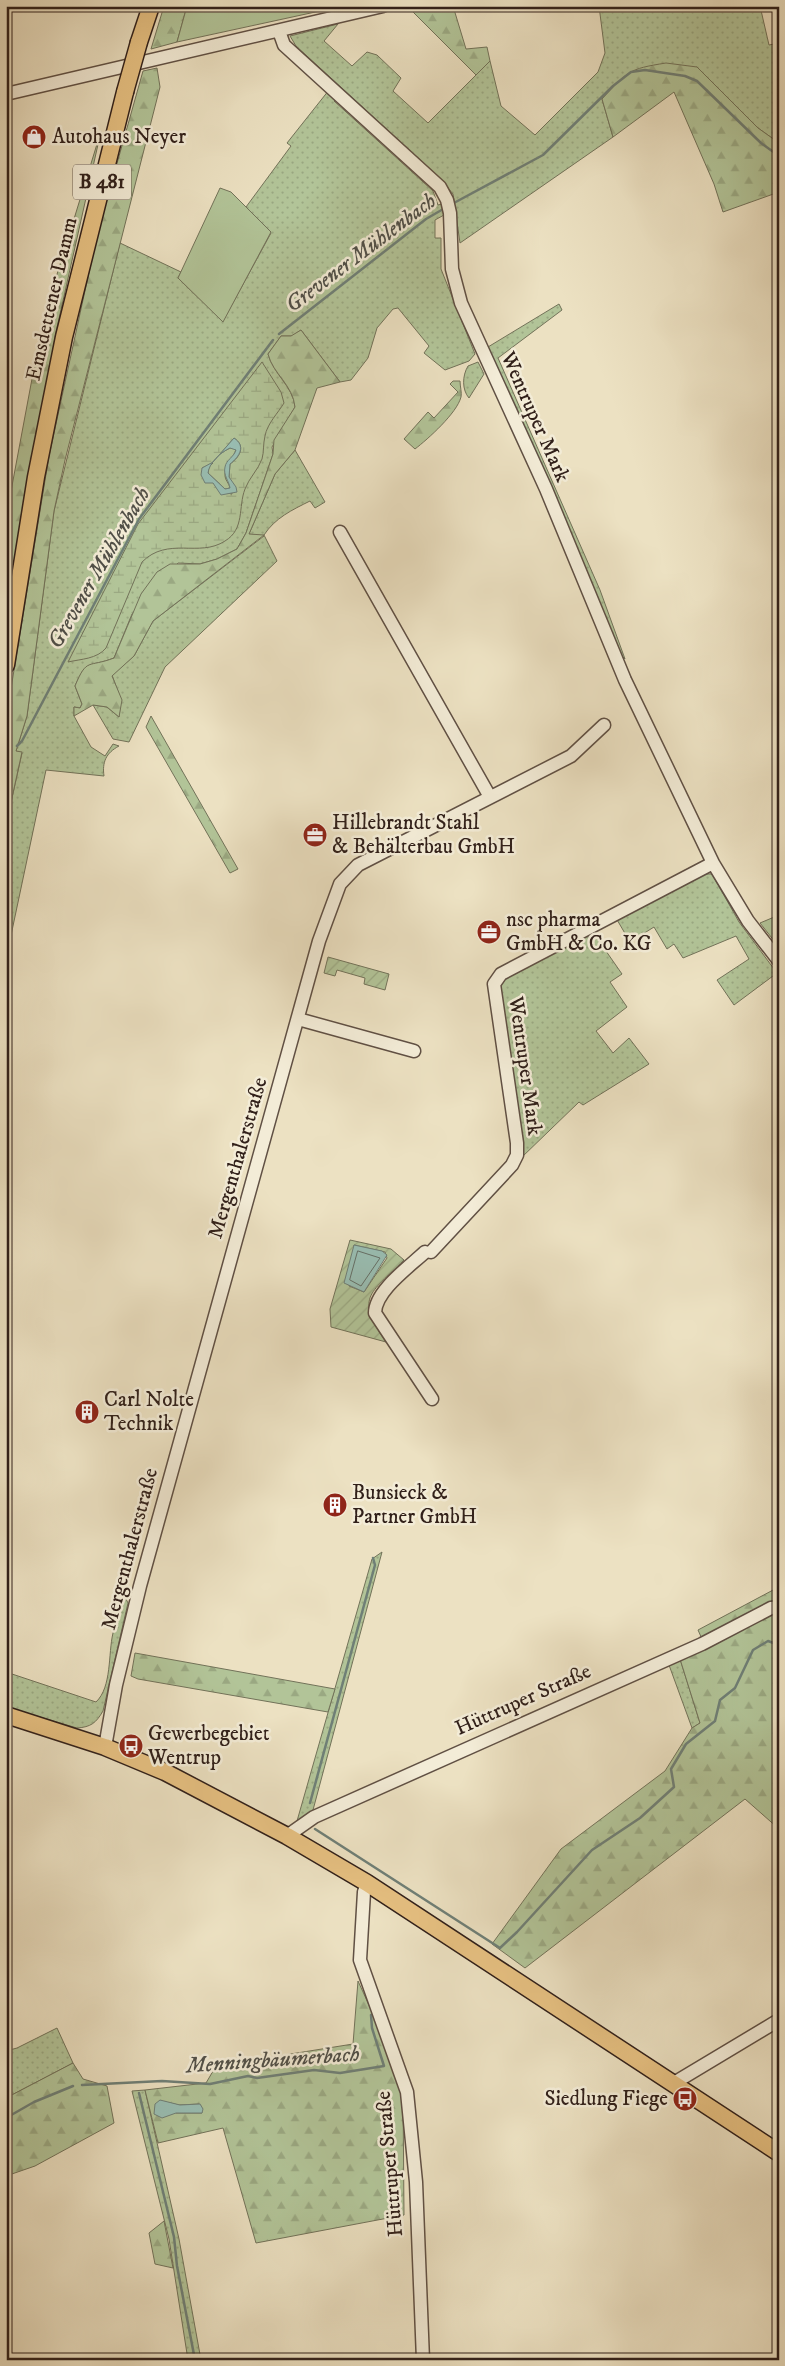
<svg xmlns="http://www.w3.org/2000/svg" width="785" height="2366" font-family="'IM FELL DW Pica',serif">
<defs>
<pattern id="grass-dots" width="8" height="8" patternUnits="userSpaceOnUse" patternTransform="scale(1.25)"><rect width="8" height="8" fill="#b2c498"/><path d="M2 2h.1M6 6h.1" fill="none" stroke="#9aa882" stroke-width="1.8" stroke-linecap="round"/></pattern>
<pattern id="forest-firs" width="22" height="20" patternUnits="userSpaceOnUse" patternTransform="scale(1.25)"><rect width="22" height="20" fill="#b2c498"/><path d="M5 1l3.5 6h-7zM16 11l3.5 6h-7z" fill="#9aa882"/></pattern>
<pattern id="wetland-marsh" width="20" height="14" patternUnits="userSpaceOnUse" patternTransform="scale(1.25)"><rect width="20" height="14" fill="#b2c498"/><path d="M1 5h8M5 5V1M11 12h8M15 12V8" fill="none" stroke="#9aa882"/></pattern>
<pattern id="garden-furrows" width="10" height="10" patternUnits="userSpaceOnUse" patternTransform="scale(1.25)"><rect width="10" height="10" fill="#b2c498"/><path d="M-1 1l2-2M0 10L10 0M9 11l2-2" fill="none" stroke="#9aa882"/></pattern>
</defs>
<rect width="100%" height="100%" fill="#ece1c2"/>
<filter id="stains"><feTurbulence type="fractalNoise" baseFrequency=".004" numOctaves="4"/><feColorMatrix values="0 0 0 0 .2 0 0 0 0 .09 0 0 0 0 .02 0 0 0 .5 -.17"/></filter>
<radialGradient id="worn" r=".72"><stop offset=".6" stop-color="#630" stop-opacity="0"/><stop offset="1" stop-color="#630" stop-opacity=".3"/></radialGradient>
<path fill="url(#grass-dots)" stroke="#727259" d="M599,6H760L769,45L779,43V143L758,128L697,67L602,99L613,137L460,243L453,194L439,177L296,46L290,36L338,24L324,41L352,66L367,52L377,55L401,78L393,91L428,123L490,61L501,106L535,135L598,72L605,53Z
M329,90L337,98L334,101L433,191L438,205L442,204L444,215L435,220V238H441V269L475,354L469,361L445,370L424,353L429,346L398,308L393,309L377,328L368,358L351,380L340,382L301,330L292,336H281L268,354C273,374 293,386 295,407L272,447L273,454L246,533L237,549L217,559L200,564L178,563L132,614L114,658C88,668 87,658 75,686L82,704L80,708L74,707V716L91,747L105,756L113,744L119,746C106,753 102,762 104,776L46,770L6,959V825L22,753L16,751L27,716L54,511L120,243L181,272L178,278L223,321L271,233L246,207L291,146L287,143Z
M559,304L562,310L498,358L600,590L625,659L618,652L488,347Z
M478,362L484,374L469,398C462,390 462,376 468,366Z
M295,450L325,502L315,508L310,501C292,510 275,518 264,535L277,561L165,667L129,742L113,739L93,705L107,707L119,717L121,700L112,675L134,656L153,621L264,536L249,534L275,474Z
M702,874H712L739,922L777,973L734,1005L717,980L749,959L736,936L683,958L674,944L667,949L654,927L630,942L616,918Z
M592,931L622,974L610,982L627,1007L596,1031L613,1053L629,1038L649,1064L583,1105L579,1102L521,1158L499,991L500,982L506,975Z
M382,1552L313,1810L297,1821L372,1559Z
M124,1595L128,1603L103,1711C96,1723 91,1727 77,1728L6,1707V1672L96,1702C112,1687 108,1654 113,1633C116,1620 120,1608 124,1595Z
M680,1659L700,1723L692,1728L669,1665Z
M57,2028L73,2063L6,2098V2051L17,2048Z
M145,2090L179,2239L201,2360H188L169,2239L132,2091Z"/>
<path fill="url(#forest-firs)" stroke="#727259" fill-rule="evenodd" d="M164,6H187L177,42L151,49Z
M453,6L466,49L487,47L490,61L476,75L408,7Z
M666,63L697,67L758,128L779,143V192L723,212L714,184L674,92L613,137L602,99C628,71 628,69 666,63Z
M157,68L160,87L65,460L54,511L27,716L16,751L22,752L6,825V719L49,456L98,231L143,71Z
M101,131L56,332L6,623V518L43,320Z
M301,330L340,382L317,388L295,450L275,474L249,534L264,535L153,621L134,656L112,676L122,700L119,717L107,707L93,705L74,716V707L80,708L82,704L75,686C87,657 88,668 114,658L141,594L157,572L170,564H200L217,559L237,549L246,533L273,454L274,440L295,407C293,385 273,374 268,354L281,336H291Z
M453,381H460C460,386 462,393 461,397C457,413 428,439 415,449L404,439L428,412L434,418L458,392L450,384Z
M151,716L238,869L230,873L146,727Z
M779,915V947L760,923Z
M779,1283V1829L745,1799L525,1968L492,1944L561,1849L665,1771L692,1728L700,1723L680,1659L702,1639L698,1630L775,1589L776,1285Z
M135,1653L335,1689L328,1712L138,1679L131,1676Z
M358,1981L384,2038L403,2093L404,2215L256,2243L223,2128L158,2143L145,2090L206,2083L216,2066L353,2044ZM160,2101L179,2105L199,2104L202,2113H176Z
M73,2063L83,2079L107,2086L114,2123L35,2166L6,2176V2098Z
M164,2221L173,2268L155,2264L149,2233Z"/>
<path fill="url(#wetland-marsh)" stroke="#727259" fill-rule="evenodd" d="M262,362L281,392L284,403C278,413 267,424 265,436C263,444 264,452 262,459C258,470 249,478 245,489C238,507 245,529 225,541C199,558 168,536 142,562L106,648C97,659 81,659 68,662L138,524ZM234,438C246,446 240,457 230,464L229,477L232,494C218,493 209,478 202,468L213,463L209,467L208,473L225,489L230,488C229,483 225,480 225,476C224,466 234,458 236,449L230,448L221,453Z"/>
<path fill="#b2c498" stroke="#727259" d="M187,6H343L177,42Z
M220,188L231,192L271,232L223,322L178,278Z"/>
<path fill="url(#garden-furrows)" stroke="#727259" fill-rule="evenodd" d="M328,957L389,974L385,990L364,984L365,978L337,970L335,976L324,973Z
M350,1240L391,1249L404,1260C369,1295 355,1297 386,1342L331,1327L330,1309ZM354,1245L385,1252L387,1258L364,1292L349,1286Z"/>
<path fill="#99beb3" stroke="#6f7f76" fill-rule="evenodd" d="M234,438C246,446 240,456 230,464L229,477L236,487L237,492L221,495L213,483H205L201,475L202,468L213,462ZM230,448L236,450C234,457 226,460 225,467C223,475 229,481 230,488L225,489L208,473C209,463 221,452 230,448Z
M354,1245L382,1251L387,1255L364,1292L344,1283Z
M160,2100L180,2105L200,2104L203,2109L202,2113H176L162,2118L154,2114L155,2104Z"/>
<g fill="none" stroke-linecap="round" stroke-linejoin="round">
<path stroke="#656f66" stroke-width="1" d="M358,1251L380,1258L361,1286L350,1280Z"/>
<path stroke="#6f7f76" stroke-width="2.5" d="M452,204L543,155L613,86L631,72L645,70L685,76L697,81L761,143L779,156
M279,334L426,219L445,208
M17,746L22,741L139,519L273,340
M310,1803L375,1565L373,1558
M315,1829L500,1948L517,1932L592,1850L640,1818L674,1787L671,1769L686,1744L715,1721L720,1700L735,1688L753,1650L768,1641L779,1645
M82,2085L162,2081L210,2084L248,2076L257,2078L314,2070L340,2073L384,2066L372,2028L371,2015
M139,2093L174,2237L177,2266L195,2360
M6,2118L34,2102L73,2086"/>
<defs>
<path id="minor" d="M279,31L284,45L440,187L447,200L450,213L452,269L461,303L546,489L625,680L713,863L501,974L494,984L517,1143V1155L512,1165L431,1252
M6,94L383,6
M340,532L490,797
M713,863L748,921L779,961
M298,1019L414,1051
M425,1252C409,1267 375,1291 375,1313L432,1399
M105,1747L116,1685L140,1586L319,941L340,884L358,865L571,756L604,725
M287,1836L314,1817L702,1644L771,1608L779,1607
M367,1883L364,1892L360,1960L407,2092L416,2182L423,2360
M674,2083L779,2020"/>
<path id="major" d="M139,42L151,6
M6,665L36,477L64,337L125,92
M6,1715L105,1747L165,1772L287,1836L367,1883L779,2153"/>
</defs>
<use href="#minor" stroke="#605044" stroke-width="15"/>
<use href="#major" stroke="#31201a" stroke-width="19"/>
<use href="#minor" stroke="#f3ecd7" stroke-width="12"/>
<use href="#major" stroke="#e6c081" stroke-width="16"/>
<defs>
<path id="major-bridge" d="M125,92L139,42"/>
</defs>
<use href="#major-bridge" stroke="#31201a" stroke-width="19" stroke-linecap="butt"/>
<use href="#major-bridge" stroke="#e6c081" stroke-width="16"/>
</g>
<defs>
<symbol id="shop-disc" viewBox="-11 -11 22 22"><circle r="9.5" fill="#8f2418" stroke="#f3ecd7"/><path d="M-5-2.5h2.3a2.7 3.5 0 0 1 5.4 0H5L5.5 6h-11ZM-1.5-2.5h3a1.5 2.3 0 0 0-3 0Z" fill="#fff"/></symbol>
<symbol id="office-disc" viewBox="-11 -11 22 22"><circle r="9.5" fill="#8f2418" stroke="#f3ecd7"/><path d="M-6-3h4V-5.5h4V-3h4V5H-6ZM-1-4.5V-3h2v-1.5ZM-6 0V1H6V0Z" fill="#fff"/></symbol>
<symbol id="building-disc" viewBox="-11 -11 22 22"><circle r="9.5" fill="#8f2418" stroke="#f3ecd7"/><path d="M-4-6H4V6H1V3H-1V6H-4ZM-2.5-4.3h1.7v1.8h-1.7ZM.8-4.3h1.7v1.8H.8ZM-2.5-1h1.7V.8h-1.7ZM.8-1h1.7V.8H.8Z" fill="#fff"/></symbol>
<symbol id="bus-disc" viewBox="-11 -11 22 22"><circle r="9.5" fill="#8f2418" stroke="#f3ecd7"/><path d="M-5-6H5V4H4V6H2V4H-2V6H-4V4H-5ZM-3.5-4V0h7V-4ZM-3.5 1.2v1.5H-2V1.2ZM2 1.2v1.5H3.5V1.2Z" fill="#fff"/></symbol>
</defs>
<g fill-rule="evenodd">
<use href="#shop-disc" x="20" y="123" width="28" height="28"/>
<use href="#office-disc" x="301" y="821" width="28" height="28"/>
<use href="#office-disc" x="475" y="918" width="28" height="28"/>
<use href="#building-disc" x="73" y="1398" width="28" height="28"/>
<use href="#building-disc" x="321" y="1491" width="28" height="28"/>
<use href="#bus-disc" x="117" y="1732" width="28" height="28"/>
<use href="#bus-disc" x="671" y="2085" width="28" height="28"/>
</g>
<g text-anchor="middle" dominant-baseline="central" stroke-width="5" stroke-linejoin="round" paint-order="stroke">
<rect fill="#f3ecd7" stroke="#6b5d53" stroke-width="1" x="73" y="164.5" width="58" height="35" rx="4"/>
<g font-size="20" font-weight="bold" fill="#31201a">
<text x="102" y="182">B 481</text>
</g>
<g font-size="21" fill="#31201a" stroke="#f3ecd7" text-anchor="start">
<text x="52" y="137">Autohaus Neyer</text>
<text x="332" y="823">Hillebrandt Stahl<tspan x="332" dy="24">&amp; Behälterbau GmbH</tspan></text>
<text x="506" y="920">nsc pharma<tspan x="506" dy="24">GmbH &amp; Co. KG</tspan></text>
<text x="104" y="1400">Carl Nolte<tspan x="104" dy="24">Technik</tspan></text>
<text x="352" y="1493">Bunsieck &amp;<tspan x="352" dy="24">Partner GmbH</tspan></text>
<text x="148" y="1734">Gewerbegebiet<tspan x="148" dy="24">Wentrup</tspan></text>
<text x="668" y="2099" text-anchor="end">Siedlung Fiege</text>
</g>
<g font-size="21" fill="#31201a" stroke="#f3ecd7">
<text transform="translate(52 299) rotate(-77)">Emsdettener Damm</text>
<text transform="translate(535 417) rotate(66)">Wentruper Mark</text>
<text transform="translate(525 1066) rotate(82)">Wentruper Mark</text>
<text transform="translate(238 1158) rotate(-74)">Mergenthalerstraße</text>
<text transform="translate(130 1549) rotate(-75)">Mergenthalerstraße</text>
<text transform="translate(523 1700) rotate(-24)">Hüttruper Straße</text>
<text transform="translate(390 2164) rotate(-95)">Hüttruper Straße</text>
</g>
<g font-size="22" font-style="italic" fill="#504f48" stroke="#f3ecd7">
<text transform="translate(361 253) rotate(-37)">Grevener Mühlenbach</text>
<text transform="translate(99 568) rotate(-60)">Grevener Mühlenbach</text>
<text transform="translate(273 2060) rotate(-4)">Menningbäumerbach</text>
</g>
</g>
<rect width="785" height="2366" fill="none" stroke="#ece1c2" stroke-width="25"/>
<rect x="8" y="8" width="770" height="2351" fill="none" stroke="#31201a" stroke-width="2.5"/>
<rect x="12" y="12" width="760" height="2341" fill="none" stroke="#31201a"/>
<rect width="100%" height="100%" filter="url(#stains)"/>
<rect width="100%" height="100%" fill="url(#worn)"/>
</svg>
